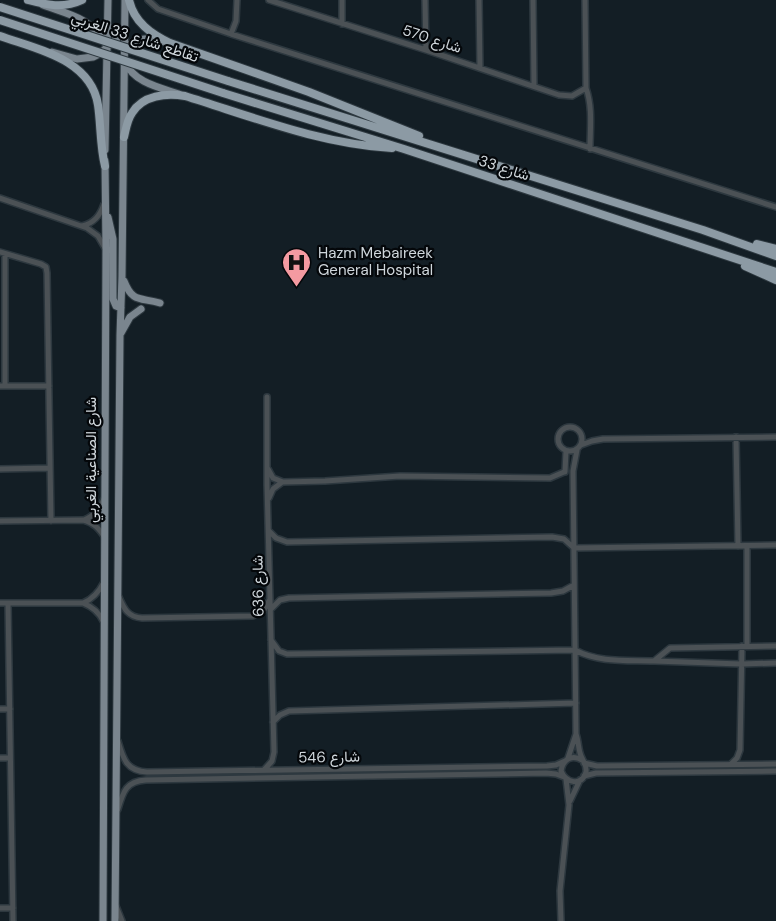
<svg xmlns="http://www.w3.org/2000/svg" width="776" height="921" font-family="'DM Sans',Vazirmatn,sans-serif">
<rect width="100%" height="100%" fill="#131e25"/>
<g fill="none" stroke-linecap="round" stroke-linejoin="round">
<defs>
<path id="minor" d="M148,0L158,9L231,34L776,207
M269,0L426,50L559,95L572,96L586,88
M342,0V24
M425,0L426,50
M479,0L480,68
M533,0L534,85
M585,0L586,88C593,108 590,129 590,149
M231,34L236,21L237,0
M0,198L87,228L98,236L105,248
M82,226C94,223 100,216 104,204
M0,252L41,264L46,267L47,273L51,521
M5,254V386
M0,386H49
M558 439a12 12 0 1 1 24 0a12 12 0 1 1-24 0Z
M736,437L738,546
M581,445L592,441L603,439L776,437
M577,450L573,471L576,734C579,742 578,751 582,758C584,763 587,766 586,772C582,787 566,783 561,771C563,759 572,754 582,760
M0,469L50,468
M268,469L273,478L283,482L325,481L400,476L550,478L564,472
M565,472L566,451
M269,498L273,489L281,483
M84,520C94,516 100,509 104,499
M0,521L83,520C94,523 99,528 105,538
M269,531L276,538L287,542L552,537L564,539L574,548L776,545
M747,546V646
M119,597C124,609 128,617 142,618L253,616L264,610L269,601
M0,603H83C93,607 99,612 103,621
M8,603L13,921
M83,603C93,599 99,592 104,582
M271,609L280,600L289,598L551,593L563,591L574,585
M271,640L279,651L287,654L575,650C599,663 627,660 654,661L670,648L776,646
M654,661L741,664L776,663
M0,709H10
M273,722L280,715L289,711L576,703
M118,741C123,758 126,771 147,772L547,766L556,765L565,761
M0,758H10
M568,758L576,734
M584,763L597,766L776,764
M731,764L737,758L740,750L742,646
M264,770L272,761L274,752L267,485V397
M584,776L596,773L776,771
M570,801L580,780
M118,809C123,792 126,781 146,780L546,773L556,774L564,777
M116,906L122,921
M0,908H13
M561,921L560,891L569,805L566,779"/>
<path id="major" d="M43,5C70,15 89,17 105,43
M126,49C134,35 151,39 165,42
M52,52L77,59L93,57L101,53L112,42L125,32
M126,62C132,82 161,88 179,94
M105,150L108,0
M108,217L113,239V299L116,306L121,308
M124,281C133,304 141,297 160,303
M121,333L130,317L141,309
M103,921L106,249L105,161
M115,921L120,335L122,276L125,0"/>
<path id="highway" d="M28,0C47,5 63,9 82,0
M129,0C134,22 151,34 170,43L309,92L419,136
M0,36C36,49 91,59 98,105C101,125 100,146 105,166
M228,81L703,230L776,256
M223,93L404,149L776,272
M124,137C126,129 127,120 132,113C143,95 166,93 185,96C253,117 321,144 392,148
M757,244L776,249
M745,266L776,280"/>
</defs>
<use href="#minor" stroke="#2d383f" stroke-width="8"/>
<use href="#major" stroke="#2d383f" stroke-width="9"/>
<use href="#highway" stroke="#2d383f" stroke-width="10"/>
<use href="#minor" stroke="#4b5155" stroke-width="5"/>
<use href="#major" stroke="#7a858e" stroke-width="7"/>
<use href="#highway" stroke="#8c9aa4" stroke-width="8"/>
<defs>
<path id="highway-bridge" d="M0,7L228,81
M0,20L223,93"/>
</defs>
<use href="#highway-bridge" stroke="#2d383f" stroke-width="10" stroke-linecap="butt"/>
<use href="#highway-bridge" stroke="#8c9aa4" stroke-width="8"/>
</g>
<defs>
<symbol id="hospital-pin" viewBox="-11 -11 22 30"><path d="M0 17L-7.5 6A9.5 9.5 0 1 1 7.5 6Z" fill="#f49aa1" stroke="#04070a"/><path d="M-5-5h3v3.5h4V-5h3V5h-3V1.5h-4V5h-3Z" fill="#111"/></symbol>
</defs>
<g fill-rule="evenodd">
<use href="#hospital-pin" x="280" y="246" width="33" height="45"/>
</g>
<g text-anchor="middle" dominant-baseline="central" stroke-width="4.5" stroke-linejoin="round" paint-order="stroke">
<g font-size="15" fill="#d0d7dc" stroke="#04070a">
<text transform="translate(135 37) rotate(18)">تقاطع شارع 33 الغربي</text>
<text transform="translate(432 39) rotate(18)">شارع 570</text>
<text transform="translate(504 168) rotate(18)">شارع 33</text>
<text transform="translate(91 460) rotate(-90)">شارع الصناعية الغربي</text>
<text transform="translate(258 586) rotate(-91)">شارع 636</text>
<text transform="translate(329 757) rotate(-1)">شارع 546</text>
</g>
<g font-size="15" fill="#d0d7dc" stroke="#04070a" text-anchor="start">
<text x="318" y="253">Hazm Mebaireek<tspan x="318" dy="17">General Hospital</tspan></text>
</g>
</g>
</svg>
